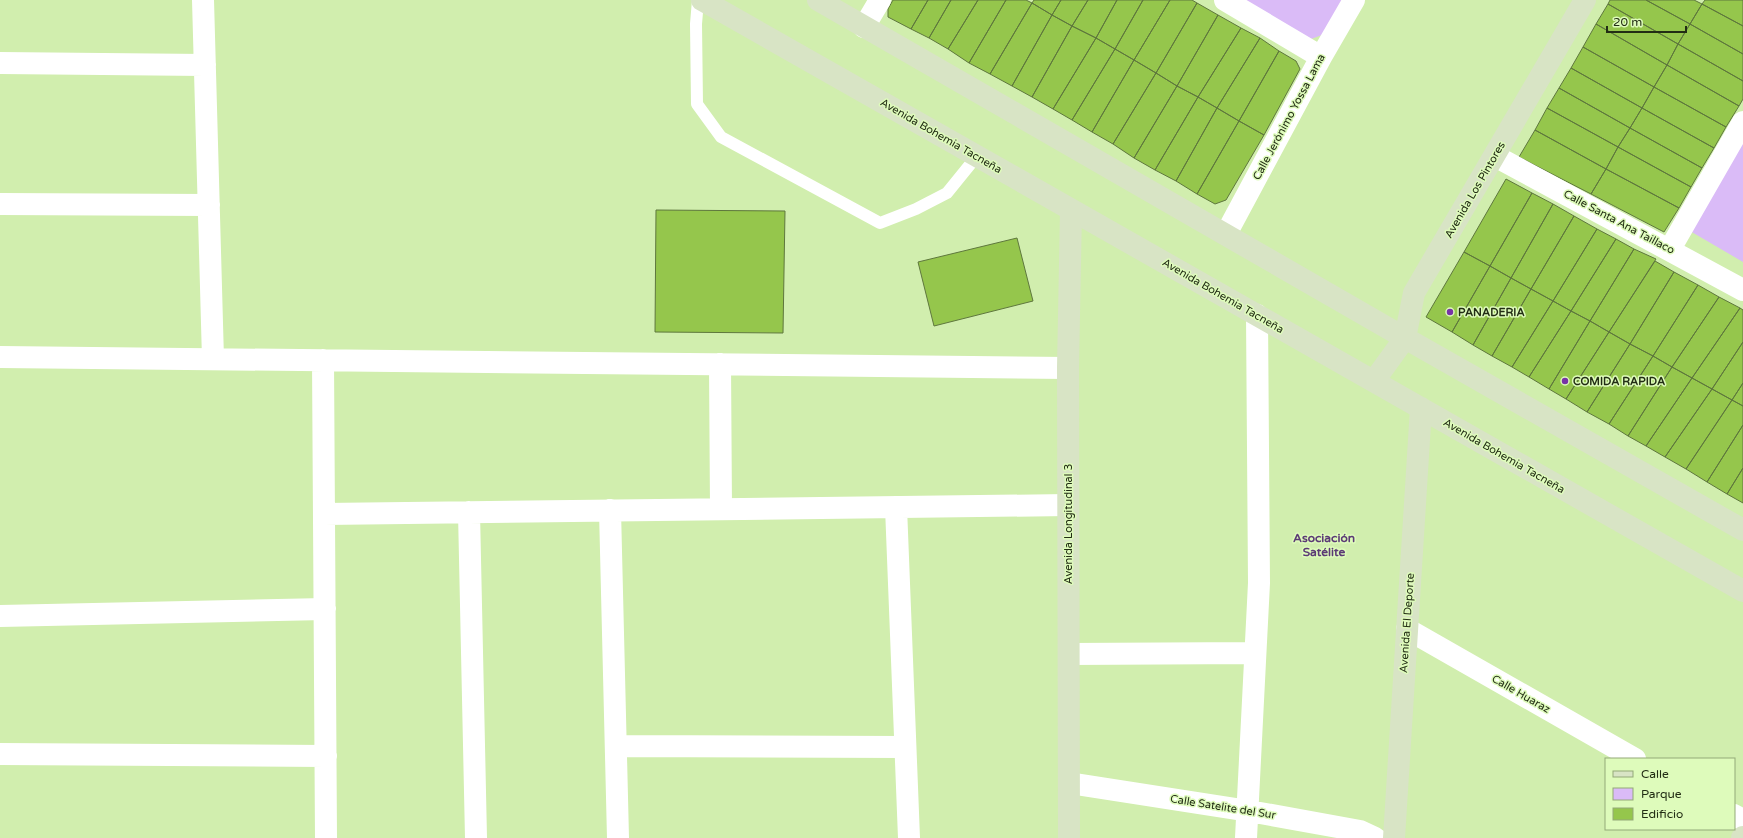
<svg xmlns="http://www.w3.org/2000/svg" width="1743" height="838" font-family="'Varela Round',sans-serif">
<rect width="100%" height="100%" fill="#d1eeae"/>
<path fill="#dabbf7" d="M1243,0H1342L1322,35L1311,39Z
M1743,142V262L1690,231Z"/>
<path fill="#95c64c" stroke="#5e773d" d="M893,0H928L911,29L888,17V9Z
M928,0H951L929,38L911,29Z
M951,0H978L948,49L929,38Z
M978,0H1006L969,63L948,49Z
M1006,0H1026L1032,3L990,74L969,63Z
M1034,0H1061L1052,15L1032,3Z
M1061,0H1088L1072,26L1052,15Z
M1088,0H1117L1096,38L1072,26Z
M1117,0H1143L1115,49L1096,38Z
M1143,0H1170L1134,60L1115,49Z
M1170,0H1192L1197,3L1156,73L1134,60Z
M1610,0H1646L1690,24L1678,44L1608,4Z
M1646,0H1694L1702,4L1690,24Z
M1705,0H1743V26L1702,4Z
M1032,3L1052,15L1012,86L990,74Z
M1197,3L1218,15L1177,86L1156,73Z
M1608,4L1678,44L1667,65L1596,24Z
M1702,4L1743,26V54L1690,24Z
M1052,15L1072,26L1032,97L1012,86Z
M1218,15L1241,28L1198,97L1177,86Z
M1596,24L1667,65L1654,87L1583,47Z
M1690,24L1743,54V81L1678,44Z
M1072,26L1096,38L1053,109L1032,97Z
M1241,28L1260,38L1217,108L1198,97Z
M1096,38L1115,49L1072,120L1053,109Z
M1260,38L1279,51L1239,121L1217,108Z
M1678,44L1743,81V99L1739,106L1667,65Z
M1583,47L1654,87L1642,108L1571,68Z
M1115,49L1134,60L1092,132L1072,120Z
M1279,51L1296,61L1300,69L1264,135L1239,121Z
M1134,60L1156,73L1113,144L1092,132Z
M1667,65L1739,106L1726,127L1654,87Z
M1571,68L1642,108L1630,128L1559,88Z
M1156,73L1177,86L1134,158L1113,144Z
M1177,86L1198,97L1155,170L1134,158Z
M1654,87L1726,127L1714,148L1642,108Z
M1559,88L1630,128L1618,147L1547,108Z
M1198,97L1217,108L1176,181L1155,170Z
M1217,108L1239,121L1197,194L1176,181Z
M1547,108L1618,147L1606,169L1535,130Z
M1642,108L1714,148L1702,168L1630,128Z
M1239,121L1264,135L1226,200L1215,204L1197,194Z
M1630,128L1702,168L1691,187L1618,147Z
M1535,130L1606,169L1591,194L1519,157Z
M1618,147L1691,187L1679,208L1606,169Z
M1606,169L1679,208L1664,232L1591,194Z
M1506,179L1532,193L1490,266L1464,252Z
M1532,193L1553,204L1511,278L1490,266Z
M1553,204L1574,216L1531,289L1511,278Z
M656,210L785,211L783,333L655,332Z
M1574,216L1597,229L1553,301L1531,289Z
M1597,229L1616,239L1571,311L1553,301Z
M1017,238L1033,301L934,326L918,262Z
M1616,239L1634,249L1590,321L1571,311Z
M1634,249L1656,259L1609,332L1590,321Z
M1464,252L1490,266L1452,332L1426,317Z
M1655,261L1674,272L1630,344L1609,332Z
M1490,266L1511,278L1473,345L1452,332Z
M1674,272L1698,285L1653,356L1630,344Z
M1511,278L1531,289L1492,356L1473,345Z
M1698,285L1719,297L1672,367L1653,356Z
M1531,289L1553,301L1512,367L1492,356Z
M1719,297L1740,308L1692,378L1672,367Z
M1553,301L1571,311L1529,377L1512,367Z
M1740,308L1743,310V342L1712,389L1692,378Z
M1571,311L1590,321L1549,389L1529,377Z
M1590,321L1609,332L1566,399L1549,389Z
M1609,332L1630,344L1587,412L1566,399Z
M1743,342V383L1732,400L1712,389Z
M1630,344L1653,356L1609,424L1587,412Z
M1653,356L1672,367L1628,436L1609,424Z
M1672,367L1692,378L1646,446L1628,436Z
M1692,378L1712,389L1665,457L1646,446Z
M1743,383V406L1732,400Z
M1712,389L1732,400L1686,469L1665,457Z
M1732,400L1743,406V425L1707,482L1686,469Z
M1743,425V468L1727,494L1707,482Z
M1743,468V503L1727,494Z"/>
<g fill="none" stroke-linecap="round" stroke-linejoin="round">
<path stroke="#fff" stroke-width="12" d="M698,0L696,24L697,104L721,137L880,223L916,209L947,193L977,156"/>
<path stroke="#fff" stroke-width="22" d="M203,0L213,359
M1225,0L1321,57
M864,27L880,0
M0,63L205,65
M1495,156L1743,290
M0,204L209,205
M1226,234L1321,57L1354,0
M1670,249L1743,122
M0,357L1068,368
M323,360L326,838
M720,364L721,509
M896,507L909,838
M610,510L618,838
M469,512L476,838
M324,514L1068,505
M0,616L325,609
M1407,629L1635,759
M1069,654L1254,653
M616,746L905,747
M0,754L326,756
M1069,783L1249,811L1360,831L1375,838
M1734,815L1743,820
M1246,838L1259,583L1257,315"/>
<path stroke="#d8e4c5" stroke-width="22" d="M702,0L1743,591
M818,0L1405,338L1743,530
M1374,381L1405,338L1414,293L1585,0
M1069,838L1068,368L1071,210
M1394,838L1421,408
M1742,838L1743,837"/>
</g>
<g fill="#7733a6" stroke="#defbbb" stroke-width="1.5">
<circle cx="1450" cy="312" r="4"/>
<circle cx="1565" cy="381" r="4"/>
</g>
<g text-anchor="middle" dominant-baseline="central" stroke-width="3" stroke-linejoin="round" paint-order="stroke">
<g font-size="11" fill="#222d14" stroke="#defbbb">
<text transform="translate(1289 117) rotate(-62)">Calle Jerónimo Yossa Lama</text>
<text transform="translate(941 136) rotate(30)">Avenida Bohemia Tacneña</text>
<text transform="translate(1475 190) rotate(-60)">Avenida Los Pintores</text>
<text transform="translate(1619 222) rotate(28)">Calle Santa Ana Taillaco</text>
<text transform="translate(1223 296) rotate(30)">Avenida Bohemia Tacneña</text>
<text transform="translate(1504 456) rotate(30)">Avenida Bohemia Tacneña</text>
<text transform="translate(1068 524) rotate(-90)">Avenida Longitudinal 3</text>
<text transform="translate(1407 623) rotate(-86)">Avenida El Deporte</text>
<text transform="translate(1521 694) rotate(30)">Calle Huaraz</text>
<text transform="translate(1223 807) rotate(9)">Calle Satelite del Sur</text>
</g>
<g font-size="11" font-weight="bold" fill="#222d14" stroke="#defbbb" text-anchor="start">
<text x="1458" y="312">PANADERIA</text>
<text x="1573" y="381">COMIDA RAPIDA</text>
</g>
<g font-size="12" font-weight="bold" fill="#5b3a75" stroke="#defbbb">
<text x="1324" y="538">Asociación<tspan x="1324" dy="14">Satélite</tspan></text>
</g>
</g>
<rect x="1605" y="758" width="130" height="72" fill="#defbbb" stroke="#93a978"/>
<rect x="1613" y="771" width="20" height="6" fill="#d8e4c5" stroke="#93a978"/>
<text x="1641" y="778" font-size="12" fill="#222d14">Calle</text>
<rect x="1613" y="788" width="20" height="12" fill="#dabbf7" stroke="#93a978"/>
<text x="1641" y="798" font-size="12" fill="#222d14">Parque</text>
<rect x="1613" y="808" width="20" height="12" fill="#95c64c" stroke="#93a978"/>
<text x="1641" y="818" font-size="12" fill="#222d14">Edificio</text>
<path d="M1607 26v6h79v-6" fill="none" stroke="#222d14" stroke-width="2"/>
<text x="1613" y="26" font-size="12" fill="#222d14" stroke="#defbbb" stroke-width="3" paint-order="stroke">20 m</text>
</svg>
